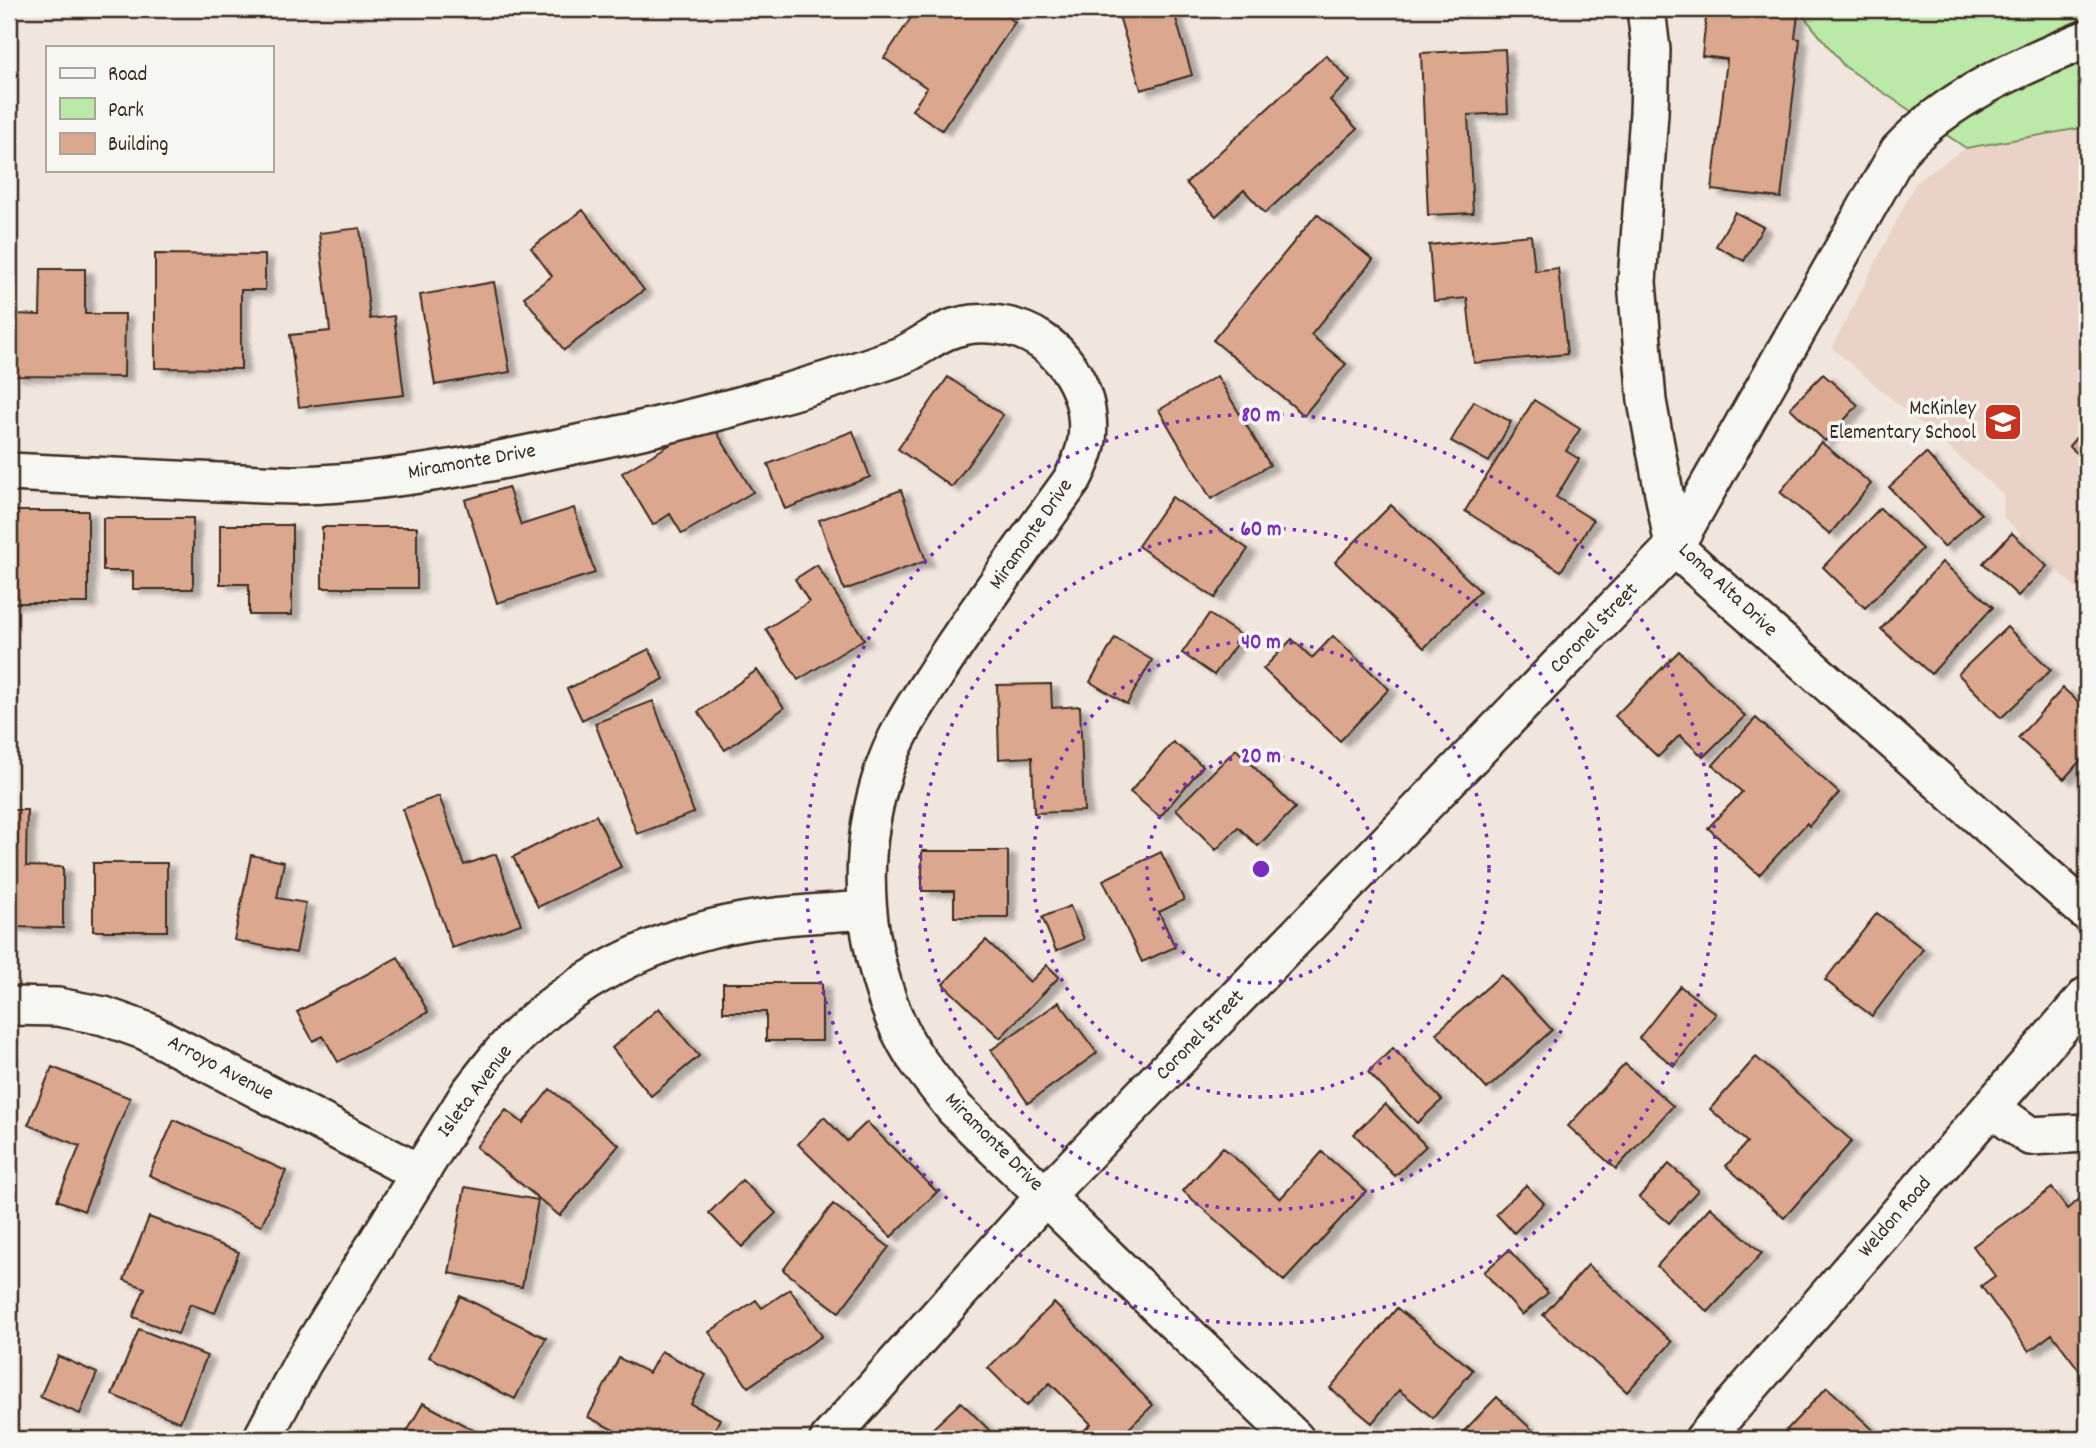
<svg xmlns="http://www.w3.org/2000/svg" width="2096" height="1448" font-family="Dekko,sans-serif">
<defs>
<filter id="shadow"><feDropShadow dx="8" dy="4.5" stdDeviation="2" flood-color="#0004"/></filter>
</defs>
<rect width="100%" height="100%" fill="#f1e6de"/>
<filter id="ink" filterUnits="userSpaceOnUse"><feTurbulence type="fractalNoise" baseFrequency=".0143" numOctaves="2"/><feDisplacementMap in="SourceGraphic" scale="14" xChannelSelector="R" yChannelSelector="G"/><feConvolveMatrix kernelMatrix="1 2 1 2 8 2 1 2 1" color-interpolation-filters="sRGB"/></filter>
<g filter="url(#ink)">
<path fill="#ead3c6" d="M2087,127V599L2003,517L2004,495L1832,348L1916,182L1966,148Z"/>
<path fill="#bbe9a7" stroke="#7b8a62" stroke-width="2" d="M1798,9H2087V127L1966,148L1844,66Z"/>
<path fill="#dba88f" stroke="#3b2a1e" stroke-width="2" filter="url(#shadow)" d="M917,9H996L1015,22L942,130L912,110L927,88L884,58Z
M1117,9H1178L1175,15L1192,75L1141,90Z
M1707,9H1749L1798,15L1795,38L1800,39L1781,198L1712,190L1727,59L1702,56Z
M1505,49L1508,113L1468,115L1473,213L1428,215L1421,53Z
M1326,55L1350,81L1330,100L1357,129L1265,213L1244,190L1216,216L1186,183Z
M583,210L644,290L564,350L524,297L552,276L531,248Z
M1735,212L1763,227L1744,261L1716,246Z
M1317,214L1373,260L1311,335L1346,364L1304,415L1213,340Z
M360,228L370,319L394,316L404,395L299,407L290,335L330,331L319,233Z
M1531,235L1535,271L1558,268L1567,354L1474,363L1467,298L1434,301L1429,245Z
M155,254L265,255V290H241V369L155,368Z
M41,269H85V314H125L124,377L14,376V314L40,315Z
M494,282L510,372L435,385L420,295Z
M1823,374L1858,405L1825,441L1790,408Z
M1217,376L1270,465L1211,499L1159,410Z
M948,377L1003,415L952,487L898,449Z
M1534,400L1580,429L1566,451L1579,459L1556,497L1593,520L1561,571L1465,511Z
M1474,401L1511,422L1489,462L1451,441Z
M710,421L753,492L682,534L670,514L653,525L622,473Z
M2087,425V462L2069,446Z
M853,431L870,477L785,509L768,464Z
M1821,442L1871,484L1830,534L1780,492Z
M1926,453L1981,514L1944,547L1889,487Z
M508,487L521,525L574,508L595,573L497,603L465,500Z
M901,490L926,561L844,590L819,520Z
M1172,497L1248,549L1215,598L1138,546Z
M1391,505L1480,591L1424,648L1335,562Z
M1880,508L1922,549L1865,608L1823,567Z
M9,511H88V603H9Z
M103,518H193V589H133V571H103Z
M220,525H292V615H249V584H220Z
M322,527H417V588H322Z
M2012,533L2047,566L2018,596L1983,563Z
M1942,562L1993,607L1931,674L1881,629Z
M817,565L864,639L798,680L766,629L809,602L795,579Z
M1209,614L1242,636L1214,675L1182,653Z
M2007,627L2051,670L2001,718L1958,674Z
M1333,636L1389,689L1340,741L1263,669L1292,639L1312,658Z
M1115,638L1152,660L1127,704L1090,682Z
M649,649L664,679L582,720L567,689Z
M1679,651L1745,716L1703,757L1680,735L1658,757L1615,716Z
M757,670L784,708L725,750L698,712Z
M1051,684L1052,708L1080,706L1084,811L1034,813L1032,757L999,759L997,685Z
M2063,688L2087,710V753L2064,779L2018,738Z
M653,701L694,813L637,834L595,723Z
M1756,718L1839,793L1809,826L1807,823L1759,875L1708,828L1742,792L1713,765Z
M1173,742L1203,766L1160,817L1130,792Z
M1236,749L1295,808L1258,846L1238,827L1216,850L1176,809Z
M439,796L464,865L496,854L521,924L452,948L403,809Z
M9,810H27L26,866L63,867V928L9,927Z
M596,815L621,867L538,907L513,857Z
M922,851H1008V917H954V891H922Z
M1161,852L1184,900L1159,912L1175,947L1142,962L1103,880Z
M251,855L284,862L277,898L306,903L296,953L234,940Z
M93,863H167V931H93Z
M1070,906L1084,939L1056,951L1042,917Z
M1877,913L1923,949L1872,1016L1825,980Z
M986,940L1030,982L1047,965L1059,977L1000,1038L943,984Z
M398,957L428,1012L338,1062L323,1036L313,1041L297,1012Z
M1501,975L1552,1030L1487,1089L1436,1033Z
M723,983H822V1041H766V1012H723Z
M1680,986L1716,1014L1674,1066L1639,1038Z
M1059,1002L1097,1053L1028,1103L991,1050Z
M659,1008L699,1056L651,1096L612,1048Z
M1393,1048L1442,1100L1417,1123L1368,1072Z
M1756,1057L1852,1141L1784,1218L1726,1166L1747,1142L1710,1109Z
M1625,1064L1673,1106L1616,1169L1568,1126Z
M52,1067L130,1098L84,1211L57,1200L80,1146L28,1125Z
M550,1089L619,1145L560,1216L476,1147L506,1110L523,1123Z
M1385,1104L1426,1146L1395,1176L1354,1134Z
M824,1117L847,1141L867,1122L937,1192L891,1237L798,1144Z
M174,1120L286,1171L261,1226L149,1175Z
M1223,1147L1280,1199L1322,1152L1366,1191L1284,1281L1183,1191Z
M1669,1164L1698,1190L1669,1223L1639,1197Z
M742,1180L776,1213L742,1247L709,1213Z
M1526,1185L1544,1203L1514,1233L1496,1214Z
M465,1187L538,1200L522,1287L449,1273Z
M2052,1188L2067,1209L2087,1193V1378L2086,1379L2052,1334L2029,1351L1981,1286L1995,1276L1973,1246Z
M833,1204L889,1247L839,1312L783,1270Z
M1710,1207L1762,1253L1708,1312L1657,1266Z
M149,1217L239,1252L215,1313L190,1304L178,1334L133,1317L145,1288L124,1280Z
M1509,1250L1548,1293L1522,1315L1484,1272Z
M1588,1265L1672,1342L1627,1392L1543,1315Z
M790,1289L822,1336L748,1387L709,1332L756,1300L762,1308Z
M460,1296L546,1338L515,1399L429,1357Z
M1054,1303L1153,1405L1118,1439H1075L1091,1424L1050,1383L1026,1406L988,1368Z
M1397,1308L1473,1370L1433,1418L1399,1390L1372,1423L1330,1388Z
M139,1329L207,1356L180,1422L112,1395Z
M661,1351L706,1375L691,1404L720,1419L710,1439H631L588,1417L619,1358L649,1373Z
M58,1356L97,1373L80,1414L40,1397Z
M1827,1387L1883,1439H1778Z
M1497,1397L1542,1439H1472L1464,1431Z
M961,1402L998,1439H938L930,1431Z
M423,1403L490,1439H403Z"/>
<g fill="none" stroke-linecap="round" stroke-linejoin="round">
<defs>
<path id="minor" d="M1646,9L1651,50L1649,113L1637,282L1647,401L1674,547L2087,912
M9,472C72,475 135,478 198,481C230,482 263,485 296,485C360,484 426,474 490,462C627,435 766,404 898,357C915,351 929,338 946,331C965,323 986,322 1006,326C1058,336 1093,388 1087,440C1085,454 1079,467 1072,480C1026,544 978,608 935,675C915,706 894,737 883,773C866,825 862,880 871,935C878,975 891,1019 913,1054C926,1073 941,1091 955,1109L1295,1439
M9,1006L58,1007L104,1016L146,1031L419,1173
M1991,1108L2030,1136L2087,1133
M262,1439L303,1362L469,1094C487,1071 504,1048 525,1029C589,969 674,931 760,919C795,914 831,913 867,910
M829,1439L1045,1196L1674,547L1899,151C1949,96 2019,67 2087,39
M1704,1439L2087,996"/>
</defs>
<use href="#minor" stroke="#3b2a1e" stroke-width="42"/>
<use href="#minor" stroke="#f6f6f2" stroke-width="37"/>
</g>
</g>
<g fill="none" stroke="#7b2cbf" stroke-width="3.5" stroke-dasharray="3.5 7">
<circle cx="1261" cy="869" r="114"/>
<circle cx="1261" cy="869" r="228"/>
<circle cx="1261" cy="869" r="341"/>
<circle cx="1261" cy="869" r="455"/>
</g>
<defs>
<symbol id="school-square" viewBox="-11 -11 22 22"><rect x="-9" y="-9" width="18" height="18" rx="4" fill="#c8321e" stroke="#f6f6f2"/><path d="M0-5L7-2L0 1L-7-2ZM-4 1L0 2.5L4 1V4Q0 6-4 4Z" fill="#fff"/></symbol>
</defs>
<g fill-rule="evenodd">
<use href="#school-square" x="1981" y="400" width="44" height="44"/>
</g>
<g text-anchor="middle" dominant-baseline="central" stroke-width="7" stroke-linejoin="round" paint-order="stroke">
<g font-size="21" fill="#3b2a1e" stroke="#f6f6f2" text-anchor="end">
<text x="1976" y="410">McKinley<tspan x="1976" dy="24">Elementary School</tspan></text>
</g>
<g font-size="21" fill="#3b2a1e" stroke="#f6f6f2">
<text transform="translate(472 463) rotate(-10)">Miramonte Drive</text>
<text transform="translate(1032 535) rotate(-55)">Miramonte Drive</text>
<text transform="translate(1727 591) rotate(43)">Loma Alta Drive</text>
<text transform="translate(1595 629) rotate(-46)">Coronel Street</text>
<text transform="translate(1201 1036) rotate(-46)">Coronel Street</text>
<text transform="translate(220 1069) rotate(28)">Arroyo Avenue</text>
<text transform="translate(476 1092) rotate(-53)">Isleta Avenue</text>
<text transform="translate(993 1143) rotate(45)">Miramonte Drive</text>
<text transform="translate(1896 1218) rotate(-49)">Weldon Road</text>
</g>
</g>
<circle cx="1261" cy="869" r="10" fill="#7b2cbf" stroke="#f6f6f2" stroke-width="3.5"/>
<g font-size="21" text-anchor="middle" font-weight="bold" fill="#7b2cbf" stroke="#f6f6f2" stroke-width="7" stroke-linejoin="round" paint-order="stroke">
<text x="1261" y="421">80 m</text>
<text x="1261" y="535">60 m</text>
<text x="1261" y="648">40 m</text>
<text x="1261" y="762">20 m</text>
</g>
<rect width="2096" height="1448" fill="none" stroke="#f6f6f2" stroke-width="35"/>
<rect x="18" y="18" width="2061" height="1413" fill="none" stroke="#3b2a1e" stroke-width="2.5" filter="url(#ink)"/>
<rect x="46" y="46" width="228" height="126" fill="#f6f6f2" stroke="#aba49d" stroke-width="2"/>
<rect x="60" y="68" width="35" height="10" fill="#f6f6f2" stroke="#aba49d" stroke-width="2"/>
<text x="108" y="80" font-size="21" fill="#3b2a1e">Road</text>
<rect x="60" y="98" width="35" height="21" fill="#bbe9a7" stroke="#aba49d" stroke-width="2"/>
<text x="108" y="116" font-size="21" fill="#3b2a1e">Park</text>
<rect x="60" y="133" width="35" height="21" fill="#dba88f" stroke="#aba49d" stroke-width="2"/>
<text x="108" y="150" font-size="21" fill="#3b2a1e">Building</text>
</svg>
